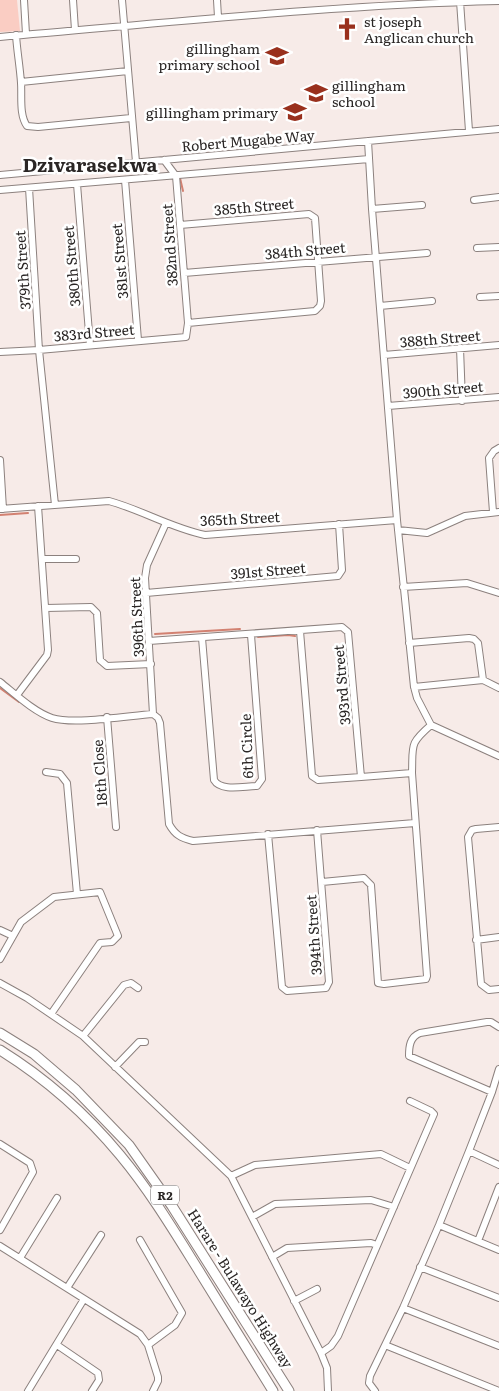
<svg xmlns="http://www.w3.org/2000/svg" width="499" height="1391" font-family="Literata,serif">
<rect width="100%" height="100%" fill="#f7ebe8"/>
<path fill="#facdc3" d="M0,0H17L20,31L0,32Z"/>
<g fill="none" stroke-linecap="round" stroke-linejoin="round">
<path stroke="#d28171" stroke-width="2" d="M180,178L183,191
M0,515L28,513
M155,634L240,629
M258,637L288,635L295,636
M0,688L19,702"/>
<defs>
<path id="minor" d="M24,0L26,34
M73,0L75,30
M122,0L136,162
M217,0L218,17
M460,1L469,131
M16,35C17,51 20,67 21,83C22,96 19,115 27,126L38,127L131,118
M0,37C166,23 332,5 499,1
M21,82L128,71
M368,141L372,209L397,520L414,687L417,698L431,725C409,744 413,745 412,773
M0,175L499,129
M125,180L138,340
M77,184L90,345
M29,188L39,350L55,505
M0,190L369,159
M474,200L499,197
M372,209L422,205
M180,225L309,214L315,218L321,301L320,306L315,311L188,323
M477,248L499,247
M184,273L427,253
M480,297L499,296
M380,306L432,301
M460,348L462,401
M0,352L39,350L186,337L188,323L176,176L164,160
M384,355L499,345
M388,406L499,397
M0,460L3,509
M0,509L109,501C142,510 171,528 205,535L397,520
M493,512L489,458L494,451L499,448
M398,530L427,533L465,516L499,512
M42,559H76
M403,587L467,583L499,593
M146,593L338,576L342,570L339,524
M46,608L91,607L97,613L100,660L107,666L151,664
M300,631L312,776L318,780L361,777
M202,638L214,780C221,792 244,786 257,786L262,779L251,635
M149,641L342,627L348,632L361,777L412,773L427,976L426,979L384,984L378,983L371,885L364,878L322,882
M409,643L469,638L474,639L478,643L483,680
M0,682C14,693 34,712 52,718C74,725 127,716 153,714
M414,687L483,680L499,688
M17,695L47,655L48,650L38,506
M153,714L158,718L160,723L169,824C175,835 181,838 193,841L415,823
M153,714L145,578L147,565L166,523
M107,717L116,827
M431,725L499,756
M46,772L60,774L67,783L77,894
M499,827L476,829L472,830L468,837L481,984L489,990L499,989
M268,834L282,987L287,991L326,988L329,982L317,830
M0,930L13,936
M476,940L499,937
M0,959L21,922L54,897L100,892L118,936L112,942L100,943L51,1014
M0,983L27,998L83,1036L231,1176L321,1353L327,1368L328,1391
M83,1036L124,985L131,983L138,988
M115,1067L139,1042H145
M492,1092L409,1056C409,1046 410,1037 420,1033L487,1022H491L499,1027
M0,1144L30,1163L33,1172L0,1230
M469,1151L499,1165
M231,1176L255,1165L381,1154L410,1168
M252,1217L275,1204L371,1200L394,1207
M439,1225L499,1250
M140,1240L182,1313L175,1325L148,1345
M478,1241L499,1187
M0,1246L140,1334L148,1345L158,1377V1381L153,1391
M272,1257L287,1248L371,1243L377,1245
M20,1258L57,1198
M420,1267L499,1298
M67,1288L101,1235
M294,1301L317,1289
M403,1308L499,1346
M57,1345L98,1373L99,1380L92,1391
M385,1345L499,1391
M321,1353L331,1346L338,1336L434,1114L431,1111L410,1101
M28,1391L84,1299
M375,1391L369,1383L370,1376L403,1308L439,1225L469,1151L492,1092L499,1069"/>
<path id="highway" d="M0,1033L34,1054L76,1090L129,1145L172,1206L289,1391
M0,1050C45,1078 86,1114 120,1155C150,1191 174,1231 199,1271C224,1311 248,1351 273,1391"/>
</defs>
<use href="#minor" stroke="#8c817e" stroke-width="8"/>
<use href="#highway" stroke="#8c817e" stroke-width="11"/>
<use href="#minor" stroke="#fff" stroke-width="6"/>
<use href="#highway" stroke="#fff" stroke-width="9"/>
</g>
<defs>
<symbol id="church-bare" viewBox="-9 -9 18 18"><path d="M-1.2-6h2.4v3.5h3.3v2.4h-3.3V6h-2.4V-.1h-3.3v-2.4h3.3Z" fill="#99301d" stroke="#fff" stroke-width="2.5" paint-order="stroke"/></symbol>
<symbol id="school-bare" viewBox="-9 -9 18 18"><path d="M0-5L7-2L0 1L-7-2ZM-4 1L0 2.5L4 1V4Q0 6-4 4Z" fill="#99301d" stroke="#fff" stroke-width="2.5" paint-order="stroke"/></symbol>
</defs>
<g fill-rule="evenodd">
<use href="#church-bare" x="331" y="13" width="32" height="32"/>
<use href="#school-bare" x="261" y="40" width="32" height="32"/>
<use href="#school-bare" x="300" y="77" width="32" height="32"/>
<use href="#school-bare" x="279" y="96" width="32" height="32"/>
</g>
<g text-anchor="middle" dominant-baseline="central" stroke-width="5" stroke-linejoin="round" paint-order="stroke">
<rect fill="#fff" stroke="#6a6766" stroke-width="1" x="151" y="1185.5" width="28" height="19" rx="4"/>
<g font-size="12" font-weight="bold" fill="#2a2625">
<text x="165" y="1195">R2</text>
</g>
<g font-size="14" fill="#2a2625" stroke="#fff" text-anchor="start">
<text x="364" y="21">st joseph<tspan x="364" dy="16">Anglican church</tspan></text>
<text x="260" y="48" text-anchor="end">gillingham<tspan x="260" dy="16">primary school</tspan></text>
<text x="332" y="85">gillingham<tspan x="332" dy="16">school</tspan></text>
<text x="278" y="112" text-anchor="end">gillingham primary</text>
</g>
<g font-size="14" fill="#2a2625" stroke="#fff">
<text transform="translate(248 140) rotate(-5)">Robert Mugabe Way</text>
<text transform="translate(254 206) rotate(-5)">385th Street</text>
<text transform="translate(169 245) rotate(-94)">382nd Street</text>
<text transform="translate(305 250) rotate(-5)">384th Street</text>
<text transform="translate(119 261) rotate(-95)">381st Street</text>
<text transform="translate(71 266) rotate(-95)">380th Street</text>
<text transform="translate(22 270) rotate(-94)">379th Street</text>
<text transform="translate(94 332) rotate(-5)">383rd Street</text>
<text transform="translate(440 338) rotate(-5)">388th Street</text>
<text transform="translate(443 389) rotate(-5)">390th Street</text>
<text transform="translate(240 518) rotate(-3)">365th Street</text>
<text transform="translate(268 570) rotate(-5)">391st Street</text>
<text transform="translate(136 617) rotate(-93)">396th Street</text>
<text transform="translate(341 685) rotate(-95)">393rd Street</text>
<text transform="translate(246 746) rotate(-92)">6th Circle</text>
<text transform="translate(99 773) rotate(-94)">18th Close</text>
<text transform="translate(313 935) rotate(-94)">394th Street</text>
<text transform="translate(241 1288) rotate(58)">Harare - Bulawayo Highway</text>
</g>
<g font-size="19" font-weight="bold" fill="#2a2625" stroke="#fff">
<text x="90" y="164">Dzivarasekwa</text>
</g>
</g>
</svg>
